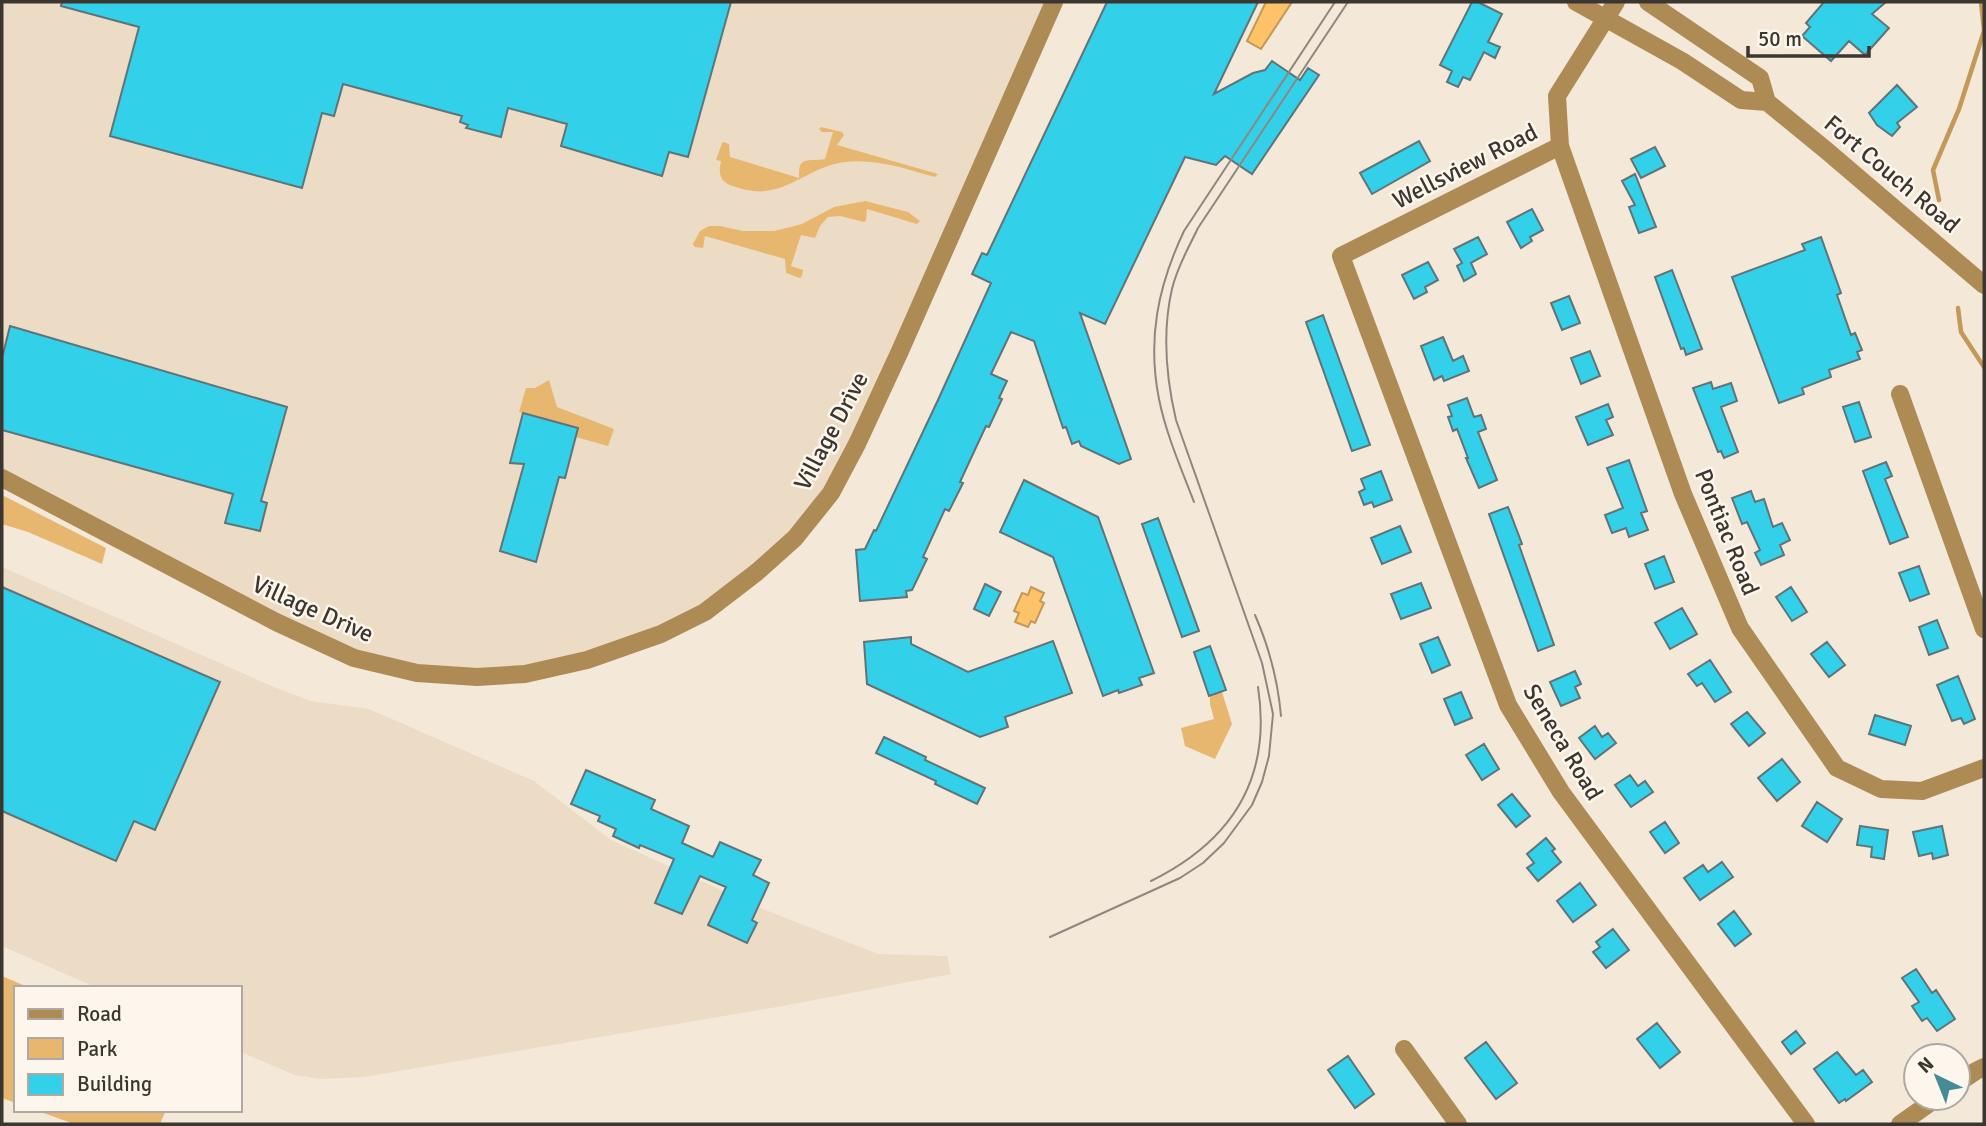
<svg xmlns="http://www.w3.org/2000/svg" width="1986" height="1126" font-family="Signika,sans-serif">
<rect width="100%" height="100%" fill="#f4e8d9"/>
<path fill="#ecdcc6" d="M2,2H1054L857,444L795,538L661,634L477,677L354,658L2,478Z
M2,567L274,687L311,701L369,709L534,781L611,840L763,909L878,954L947,956L951,974L783,1006L364,1077L320,1079L295,1075L250,1056L240,1051V988H97L2,946Z"/>
<path fill="#e8b76f" d="M821,127L842,132L844,135L837,145L938,174L935,177C906,169 875,158 845,162C801,168 782,205 733,186C720,182 718,174 721,161L716,160L722,143L724,142L729,144L730,157L799,178C798,155 807,162 825,159L833,132H822L819,129Z
M865,201L908,212L920,221L917,224L867,209L866,221L864,222L840,216L828,217L820,226L815,238L801,235L791,266L803,270L802,276L800,278L786,273L785,259L705,236L703,248L695,247L693,244L700,231L709,226H720L743,231H774L802,224L834,207Z
M549,380L557,407L614,429L608,446L576,437L578,428L519,412L526,388H535Z
M2,495L106,548L102,564L28,532L2,524Z
M1222,692L1232,724L1215,759L1185,746L1181,728L1214,719L1210,704V696Z
M2,976L30,988H16V1103L2,1098Z
M35,1110H166L160,1124H74Z"/>
<path fill="#fec268" stroke="#c49857" stroke-width="2" d="M1266,2H1292L1261,49L1247,41Z
M1031,587L1044,593L1040,601L1044,603L1035,623L1031,621L1028,627L1015,622L1019,613L1014,611L1022,593L1028,595Z"/>
<g fill="none" stroke-linecap="round" stroke-linejoin="round">
<path stroke="#c49857" stroke-width="4.5" d="M1981,2L1984,30
M1939,200L1933,170L1959,109L1984,31
M1958,308L1961,332L1984,367"/>
</g>
<path fill="#33d0e9" stroke="#607478" stroke-width="2" d="M62,2H731L688,157L669,152L662,176L561,146L567,124L508,108L501,137L466,128L468,125L460,122L462,116L343,84L334,116L322,113L302,188L110,136L139,27L61,6Z
M1107,2H1258L1214,94L1253,73L1265,70L1272,61L1300,80L1308,68L1319,75L1252,174L1225,156L1216,165L1185,157L1105,324L1080,313L1131,459L1119,464L1081,446L1079,441L1072,444L1066,427L1063,428L1034,341L1011,332L991,374L1007,381L999,398L1002,399L989,427L986,426L972,456L960,482L963,483L949,511L945,509L923,557L927,559L912,590L906,591L907,597L860,601L856,550L865,549L874,530L876,531L938,400L991,283L972,274L982,253L987,255Z
M1472,2H1478L1502,14L1488,42L1500,47L1495,58L1484,52L1470,80L1463,77L1458,87L1447,82L1452,71L1440,65Z
M1824,2H1886L1872,14L1889,28L1865,55L1849,41L1831,61L1802,36L1810,27L1806,23Z
M1897,85L1917,107L1897,123L1900,127L1892,136L1877,125L1869,113Z
M1419,141L1430,161L1372,194L1360,173Z
M1655,147L1665,166L1641,178L1631,159Z
M1635,174L1656,227L1639,233L1629,207L1635,205L1622,181Z
M1532,209L1543,230L1530,237L1532,241L1521,248L1507,222Z
M1478,237L1487,254L1471,263L1476,274L1464,281L1457,266L1462,263L1454,249Z
M1821,237L1841,293L1837,295L1851,335L1855,333L1862,350L1857,352L1860,359L1829,370L1831,377L1802,388L1804,394L1779,403L1732,277L1805,250L1802,244Z
M1428,262L1438,280L1425,287L1427,292L1414,299L1402,275Z
M1672,270L1702,349L1686,355L1684,348L1681,349L1655,277Z
M1569,296L1580,323L1562,330L1551,303Z
M1323,315L1370,445L1352,451L1306,322Z
M10,326L287,407L261,501L267,503L260,531L225,523L233,494L2,430V358Z
M1443,337L1453,361L1463,356L1469,371L1444,381L1442,376L1434,380L1421,346Z
M1590,351L1600,376L1581,384L1571,358Z
M1711,382L1713,389L1731,383L1737,401L1721,407L1738,452L1724,458L1721,451L1718,452L1693,388Z
M1467,398L1474,417L1481,415L1486,429L1478,432L1497,480L1479,488L1466,458H1468L1457,429L1453,431L1448,417L1452,416L1448,405Z
M1859,402L1871,437L1855,442L1843,407Z
M1608,404L1613,417L1606,420L1613,435L1588,445L1576,417Z
M523,413L578,428L565,478L559,477L536,562L500,551L524,464L510,463Z
M1629,460L1647,511L1641,513L1648,530L1629,537L1626,528L1612,533L1605,515L1623,508L1607,468Z
M1886,462L1892,476L1885,479L1908,537L1890,544L1863,471Z
M1381,471L1392,500L1374,507L1372,502L1364,505L1359,492L1365,489L1361,479Z
M1024,480L1098,517L1154,673L1139,678L1142,685L1119,693L1118,690L1103,696L1053,557L1000,532Z
M1751,491L1755,502L1764,499L1773,527L1782,523L1790,540L1780,545L1784,555L1761,565L1755,553L1760,550L1747,522L1742,524L1732,498Z
M1508,507L1522,544L1519,545L1554,645L1538,651L1489,514Z
M1158,518L1199,631L1182,637L1142,524Z
M1400,526L1411,552L1382,564L1371,538Z
M1664,556L1674,582L1655,589L1645,564Z
M1919,566L1929,594L1910,601L1899,573Z
M1421,583L1431,608L1401,619L1391,594Z
M985,584L1001,592L989,616L974,609Z
M2,587L220,682L155,830L134,821L116,861L2,811Z
M1791,587L1807,612L1792,621L1776,597Z
M1682,608L1697,634L1670,649L1655,623Z
M1937,620L1948,648L1929,655L1919,627Z
M911,637V644L968,672L1053,641L1072,693L1005,717L1008,727L980,737L867,684L864,642Z
M1438,637L1450,665L1432,673L1420,644Z
M1827,642L1845,665L1829,677L1811,654Z
M1210,646L1226,690L1209,696L1194,652Z
M1710,660L1731,692L1715,702L1702,683L1697,686L1688,674Z
M1575,671L1581,684L1575,687L1580,698L1561,706L1550,682Z
M1958,676L1975,719L1964,724L1961,718L1952,721L1937,685Z
M1461,692L1472,718L1455,725L1444,699Z
M1747,712L1765,733L1749,746L1731,724Z
M1875,715L1911,726L1905,745L1869,734Z
M1595,726L1602,737L1608,733L1616,743L1595,759L1579,738Z
M884,737L926,757L925,760L985,788L977,804L935,784L936,781L876,753Z
M1484,744L1499,769L1482,780L1466,755Z
M1782,759L1800,782L1777,801L1758,778Z
M586,770L655,800L651,809L689,826L682,843L713,857L720,842L761,860L753,875L769,883L752,920L757,923L747,943L708,925L726,887L700,876L682,914L655,903L674,859L640,845L639,848L613,836L616,829L598,821L600,816L571,804Z
M1630,775L1638,786L1645,781L1653,792L1631,807L1615,785Z
M1512,794L1530,816L1516,827L1498,805Z
M1817,802L1842,819L1827,842L1802,826Z
M1665,822L1679,843L1665,853L1650,832Z
M1860,826L1888,830L1884,859L1871,857L1872,847L1857,845Z
M1942,826L1948,855L1933,859L1932,853L1919,856L1913,832Z
M1546,838L1555,849L1552,851L1561,862L1538,881L1527,868L1534,863L1527,854Z
M1722,862L1733,877L1700,900L1684,878L1703,865L1708,872Z
M1580,883L1596,905L1573,922L1557,901Z
M1734,911L1751,934L1735,946L1718,924Z
M1613,929L1629,950L1606,968L1593,952L1600,947L1596,942Z
M1916,969L1932,993L1936,990L1955,1019L1937,1031L1927,1018L1922,1021L1912,1006L1919,1002L1902,978Z
M1657,1023L1680,1052L1660,1068L1637,1039Z
M1796,1031L1805,1043L1791,1054L1782,1042Z
M1486,1042L1517,1083L1496,1099L1465,1058Z
M1837,1052L1856,1075L1863,1070L1872,1082L1846,1101L1845,1099L1839,1103L1814,1069Z
M1348,1056L1374,1094L1355,1108L1328,1070Z"/>
<g fill="none" stroke-linecap="round" stroke-linejoin="round">
<path stroke="#ae8a54" stroke-width="18" d="M1576,2L1682,61L1741,100L1767,102L1827,151L1984,285
M1616,2L1557,96L1560,146L1683,494L1740,628L1837,768L1881,789L1922,791L1984,768
M1648,2L1760,78L1767,102
M1560,146L1341,256L1508,705L1561,792L1806,1124
M1900,394L1984,629
M2,478L276,622L354,658L417,673L477,677L525,674L587,660L661,634L705,612L757,572L795,538L831,493L857,444L900,351L1054,2
M1404,1049L1458,1124
M1958,1083L1976,1071L1984,1067
M1900,1124L1937,1098"/>
<path stroke="#8f877d" stroke-width="2" d="M1194,502C1181,468 1166,434 1159,399C1147,339 1158,286 1184,231L1335,2
M1255,615C1269,647 1278,681 1281,716
M1151,881C1232,841 1272,778 1258,687
M1050,937L1180,878L1203,863L1224,843L1252,805L1262,782L1269,756L1273,714L1262,663L1176,420C1166,377 1162,332 1172,289C1177,267 1189,247 1198,228L1348,2"/>
</g>
<g text-anchor="middle" dominant-baseline="central" stroke-width="5" stroke-linejoin="round" paint-order="stroke">
<g font-size="24" fill="#3b3630" stroke="#fdf6ed">
<text transform="translate(1465 166) rotate(-27)">Wellsview Road</text>
<text transform="translate(1892 174) rotate(40)">Fort Couch Road</text>
<text transform="translate(831 431) rotate(-62)">Village Drive</text>
<text transform="translate(1727 532) rotate(68)">Pontiac Road</text>
<text transform="translate(313 609) rotate(24)">Village Drive</text>
<text transform="translate(1563 742) rotate(59)">Seneca Road</text>
</g>
</g>
<rect width="1986" height="1126" fill="none" stroke="#3b3630" stroke-width="7"/>
<rect x="14" y="986" width="228" height="126" fill="#fdf6ed" stroke="#afa9a1" stroke-width="2"/>
<rect x="28" y="1009" width="35" height="10" fill="#ae8a54" stroke="#afa9a1" stroke-width="2"/>
<text x="77" y="1021" font-size="21" fill="#3b3630">Road</text>
<rect x="28" y="1038" width="35" height="21" fill="#e8b76f" stroke="#afa9a1" stroke-width="2"/>
<text x="77" y="1056" font-size="21" fill="#3b3630">Park</text>
<rect x="28" y="1074" width="35" height="21" fill="#33d0e9" stroke="#afa9a1" stroke-width="2"/>
<text x="77" y="1091" font-size="21" fill="#3b3630">Building</text>
<g transform="translate(1937 1077) rotate(317)"><circle r="33" fill="#fdf6ed" stroke="#afa9a1" stroke-width="2"/>
<path d="M0-5L12 26L0 18L-12 26Z" fill="#468b98"/>
<text y="-10" font-size="19" font-weight="bold" text-anchor="middle" fill="#3b3630">N</text>
</g>
<path d="M1748 46v10h121v-10" fill="none" stroke="#3b3630" stroke-width="3.5"/>
<text x="1758" y="46" font-size="21" fill="#3b3630" stroke="#fdf6ed" stroke-width="5" paint-order="stroke">50 m</text>
</svg>
